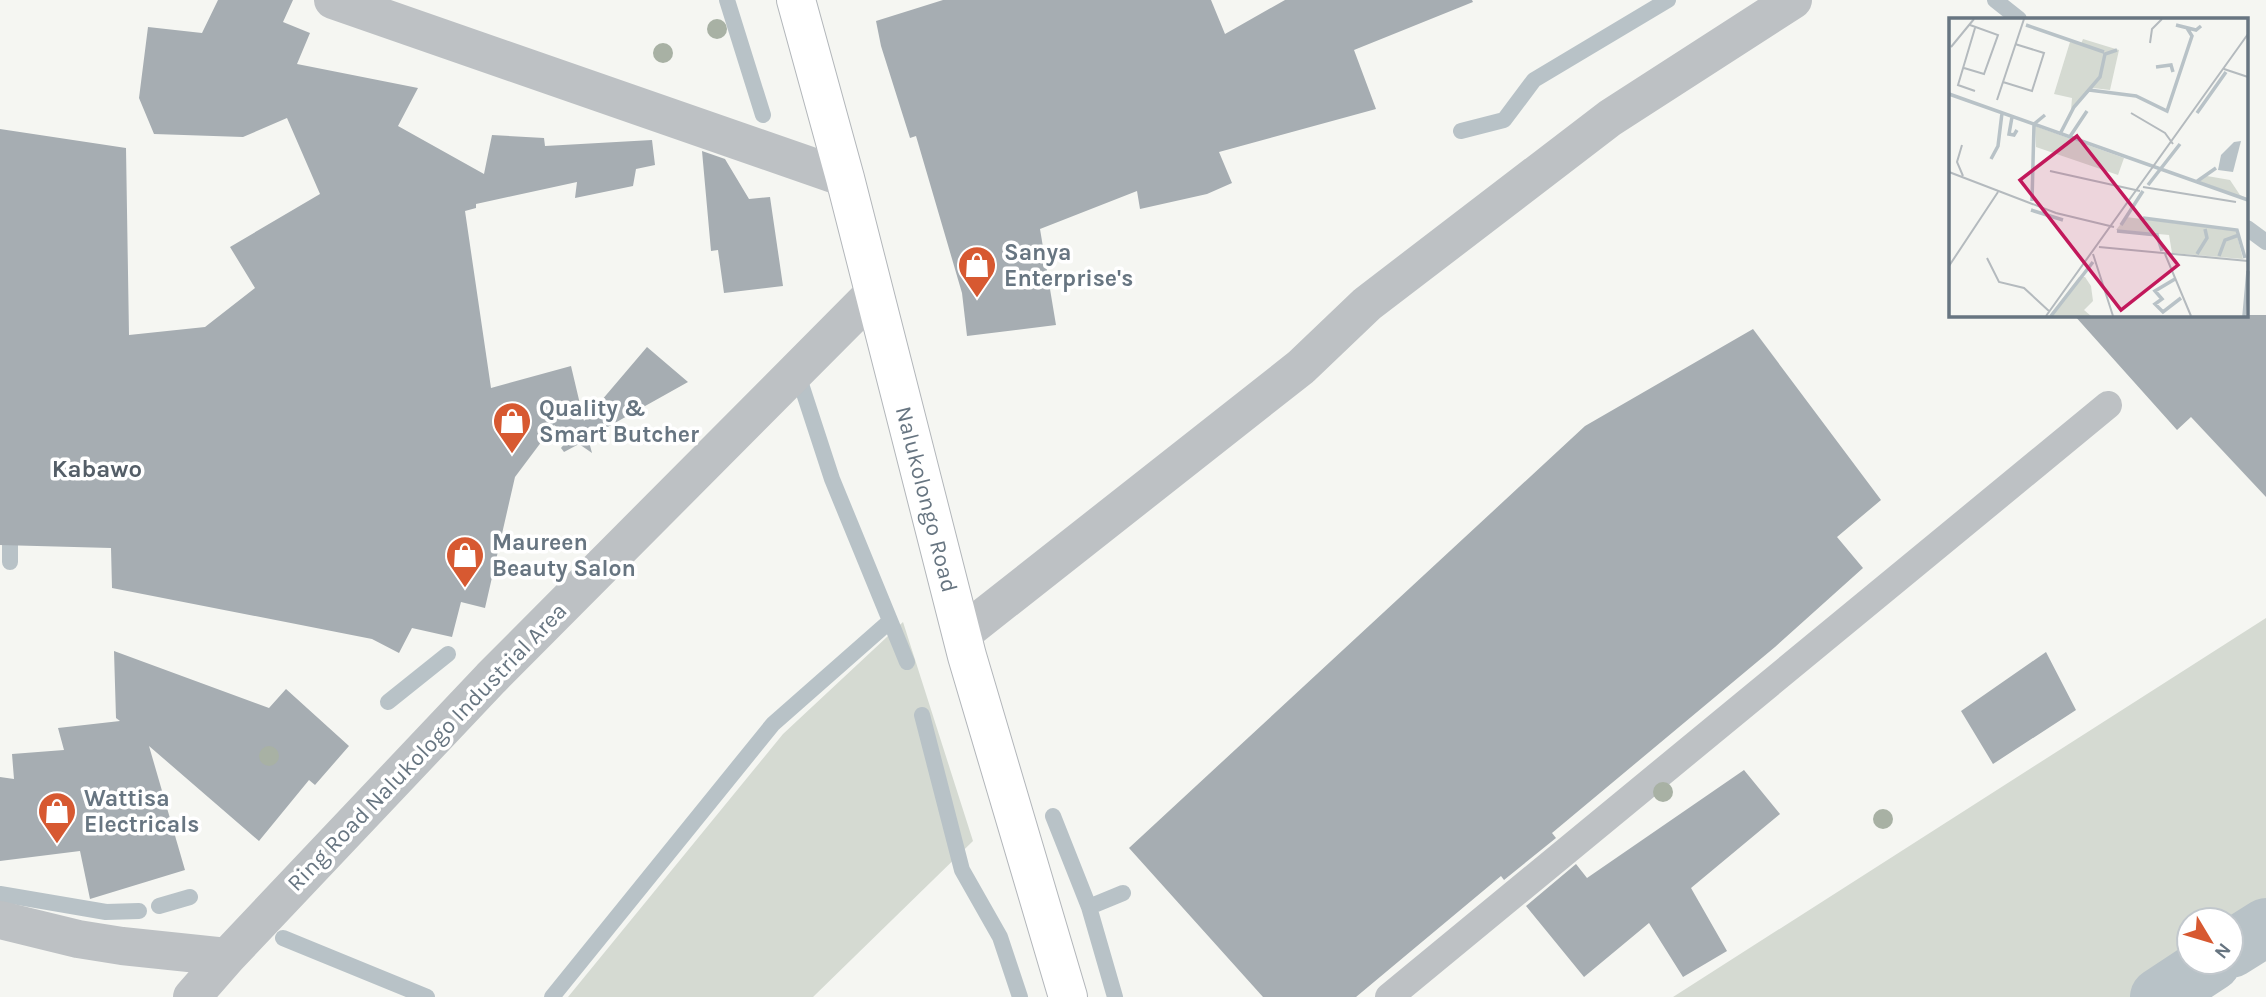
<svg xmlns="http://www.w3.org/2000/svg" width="2266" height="997" font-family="Karla,sans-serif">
<rect width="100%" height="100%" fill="#f5f6f2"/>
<path fill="#d5dad2" d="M2266,618V910L2231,933V920H2189V960L2132,997H1673Z
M903,622L973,841L813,997H568L783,734Z"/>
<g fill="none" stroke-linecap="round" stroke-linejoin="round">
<path stroke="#b8c2c7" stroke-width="16" d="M727,0L763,115
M1995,0L2019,19
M1461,131L1504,120L1534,80L1668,0
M2247,228L2266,242
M800,381L832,479L907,662
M0,528H10V562
M388,702L448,654
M922,715L962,870L1000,937L1020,997
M1053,816L1089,907
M0,894L106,912L139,911
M159,906L190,897
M283,938L427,997
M552,997L773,724L890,621
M1115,997L1089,907L1123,893"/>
<path stroke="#b8c2c7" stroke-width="58" d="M2231,949L2266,927
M2159,997L2212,962"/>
</g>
<path fill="#a6adb2" d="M218,0H293L283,22L310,33L297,64L418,88L398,126L484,174L492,135L544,138L545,146L652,140L655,165L636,169L633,186L575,198L577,182L476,204V208L465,211L491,388L571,366L584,421L647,347L688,382L588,438L592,453L579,444L564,452L561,448L570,437L554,425L515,477L485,608L461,602L452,637L412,628L399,653L372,639L112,588L111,548L0,545V129L126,148L129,335L205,327L255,288L230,247L320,194L287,118L243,137L154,134L139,98L148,27L202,33Z
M943,0H1211L1225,34L1285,0H1472L1473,2L1354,50L1376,109L1219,152L1232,183L1207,194L1140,209L1137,191L1040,229L1056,325L967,336L962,293L916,136L910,138L881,46L876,21Z
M702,151L725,159L749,199L770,197L783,286L724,293L718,250L711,251Z
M2074,315H2266V497L2191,417L2177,430Z
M1753,329L1881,500L1837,537L1863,568L1775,647L1552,833L1556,838L1504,880L1501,876L1356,997H1263L1129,848L1585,426Z
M114,651L269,708L286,689L349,746L315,785L309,780L259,841L149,746L185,870L90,899L80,851L0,861V777L14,779L12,754L64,750L58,728L120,721L116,718Z
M2046,652L2076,710L1993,764L1961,711Z
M1744,770L1780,814L1691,888L1727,951L1683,977L1649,923L1584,977L1526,906L1576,864L1587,878Z"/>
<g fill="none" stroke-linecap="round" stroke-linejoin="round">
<defs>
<g id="secondary">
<path id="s1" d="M796,0L845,178L967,656L1068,997"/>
</g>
</defs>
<use href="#secondary" stroke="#b2b6ba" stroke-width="40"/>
<path stroke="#bdc1c4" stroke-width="28" d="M1389,997L2108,405"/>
<path stroke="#bdc1c4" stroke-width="38" d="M333,0L845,178
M962,634L1301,367L1367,304L1610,118L1793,0
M0,920L78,939L122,946L227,957
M192,997L227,957L491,678L874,293"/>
<use href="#secondary" stroke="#fff" stroke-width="38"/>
</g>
<g fill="#a8b1a4">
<circle cx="717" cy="29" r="10"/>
<circle cx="663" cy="53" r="10"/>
<circle cx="269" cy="756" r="10"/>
<circle cx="1663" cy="792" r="10"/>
<circle cx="1883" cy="819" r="10"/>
</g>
<defs>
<symbol id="shop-pin" viewBox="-11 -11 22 30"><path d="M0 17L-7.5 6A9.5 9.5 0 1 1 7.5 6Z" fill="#d75931" stroke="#fff"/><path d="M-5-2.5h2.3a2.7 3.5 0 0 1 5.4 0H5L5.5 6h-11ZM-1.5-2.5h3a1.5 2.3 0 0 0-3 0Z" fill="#fff"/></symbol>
</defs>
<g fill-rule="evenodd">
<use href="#shop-pin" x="955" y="243" width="44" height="60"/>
<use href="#shop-pin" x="490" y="399" width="44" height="60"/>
<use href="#shop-pin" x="443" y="533" width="44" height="60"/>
<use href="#shop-pin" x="35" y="789" width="44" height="60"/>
</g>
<g text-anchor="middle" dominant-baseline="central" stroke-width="7" stroke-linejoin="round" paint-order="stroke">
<g font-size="23" font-weight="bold" fill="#677581" stroke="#fff" text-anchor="start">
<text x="1004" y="252">Sanya<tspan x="1004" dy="26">Enterprise's</tspan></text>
<text x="539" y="408">Quality &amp;<tspan x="539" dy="26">Smart Butcher</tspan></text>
<text x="492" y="542">Maureen<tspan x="492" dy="26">Beauty Salon</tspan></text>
<text x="84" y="798">Wattisa<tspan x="84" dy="26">Electricals</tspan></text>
</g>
<g font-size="23" fill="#677581" stroke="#fff">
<text stroke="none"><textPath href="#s1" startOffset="516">Nalukolongo Road</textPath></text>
<text transform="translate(427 747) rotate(-46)">Ring Road Nalukologo Industrial Area</text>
</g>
<g font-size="24" font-weight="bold" fill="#545e67" stroke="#fff">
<text x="97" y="469">Kabawo</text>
</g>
</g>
<g transform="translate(1949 18)">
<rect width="299" height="299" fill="#f5f6f2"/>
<path d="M134,21L170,32L161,72L144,70L122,92L123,80L105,76L121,24L132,26ZM86,108L175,140L169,157L87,129ZM258,158L281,162L291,177L299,181L249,163ZM177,199L287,213L294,241L223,235L220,217L167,212ZM130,259H136L142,268L144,283L135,292L142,298H100Z" fill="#d5dad2"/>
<path d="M292,123L284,154L269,152L272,137L285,124Z" fill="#b8c2c7"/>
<path fill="none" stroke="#b8c2c7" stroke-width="3.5" d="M77,7L155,34M227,7L247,12L252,8M207,49L222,47L224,54M140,72L187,78L218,93L243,18L238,10M0,76L299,182M248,95L277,54M63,99L60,116L65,117L68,112M111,116L125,89L151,59L156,36L168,32M120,120L138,93M42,141L49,128L53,95M247,164L267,150M199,167L231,126M83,183L85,106L96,97M82,192L114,202M194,200L288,212L296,240M172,207L194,173M168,213L208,217L213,233M248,236L258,220L256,211M270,238L276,222L290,217M226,261L206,273L213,281L206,286L214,294L232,280M102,298L144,244M295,298L299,253"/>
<path fill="none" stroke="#b4babe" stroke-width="2" d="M26,10L9,67L26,73M201,25L203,11L213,1M2,29L25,1M15,50L35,56L49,17L21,7M275,51L299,59M54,64L83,73L95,35L66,26M48,82L75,1M182,95L216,115L224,126M13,127L8,144L14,158M101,153L191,173M0,154L107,195L165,209M194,169L287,184M150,229L299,243M144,236L164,298M216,236L242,298M38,240L50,264L75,270L101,294M0,248L49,174M97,298L299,16"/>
<path fill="#c2185b" fill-opacity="0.15" stroke="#c2185b" stroke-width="3.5" d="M128,118L229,247L172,292L71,162Z"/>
<rect width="299" height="299" fill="none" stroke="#677581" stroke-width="3.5"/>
</g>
<g transform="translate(2210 941) rotate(128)"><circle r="33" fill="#ffffff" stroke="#c2c8cd" stroke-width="2"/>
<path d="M0-5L12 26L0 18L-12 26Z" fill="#d75931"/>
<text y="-10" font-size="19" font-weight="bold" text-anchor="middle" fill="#677581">N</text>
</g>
</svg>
